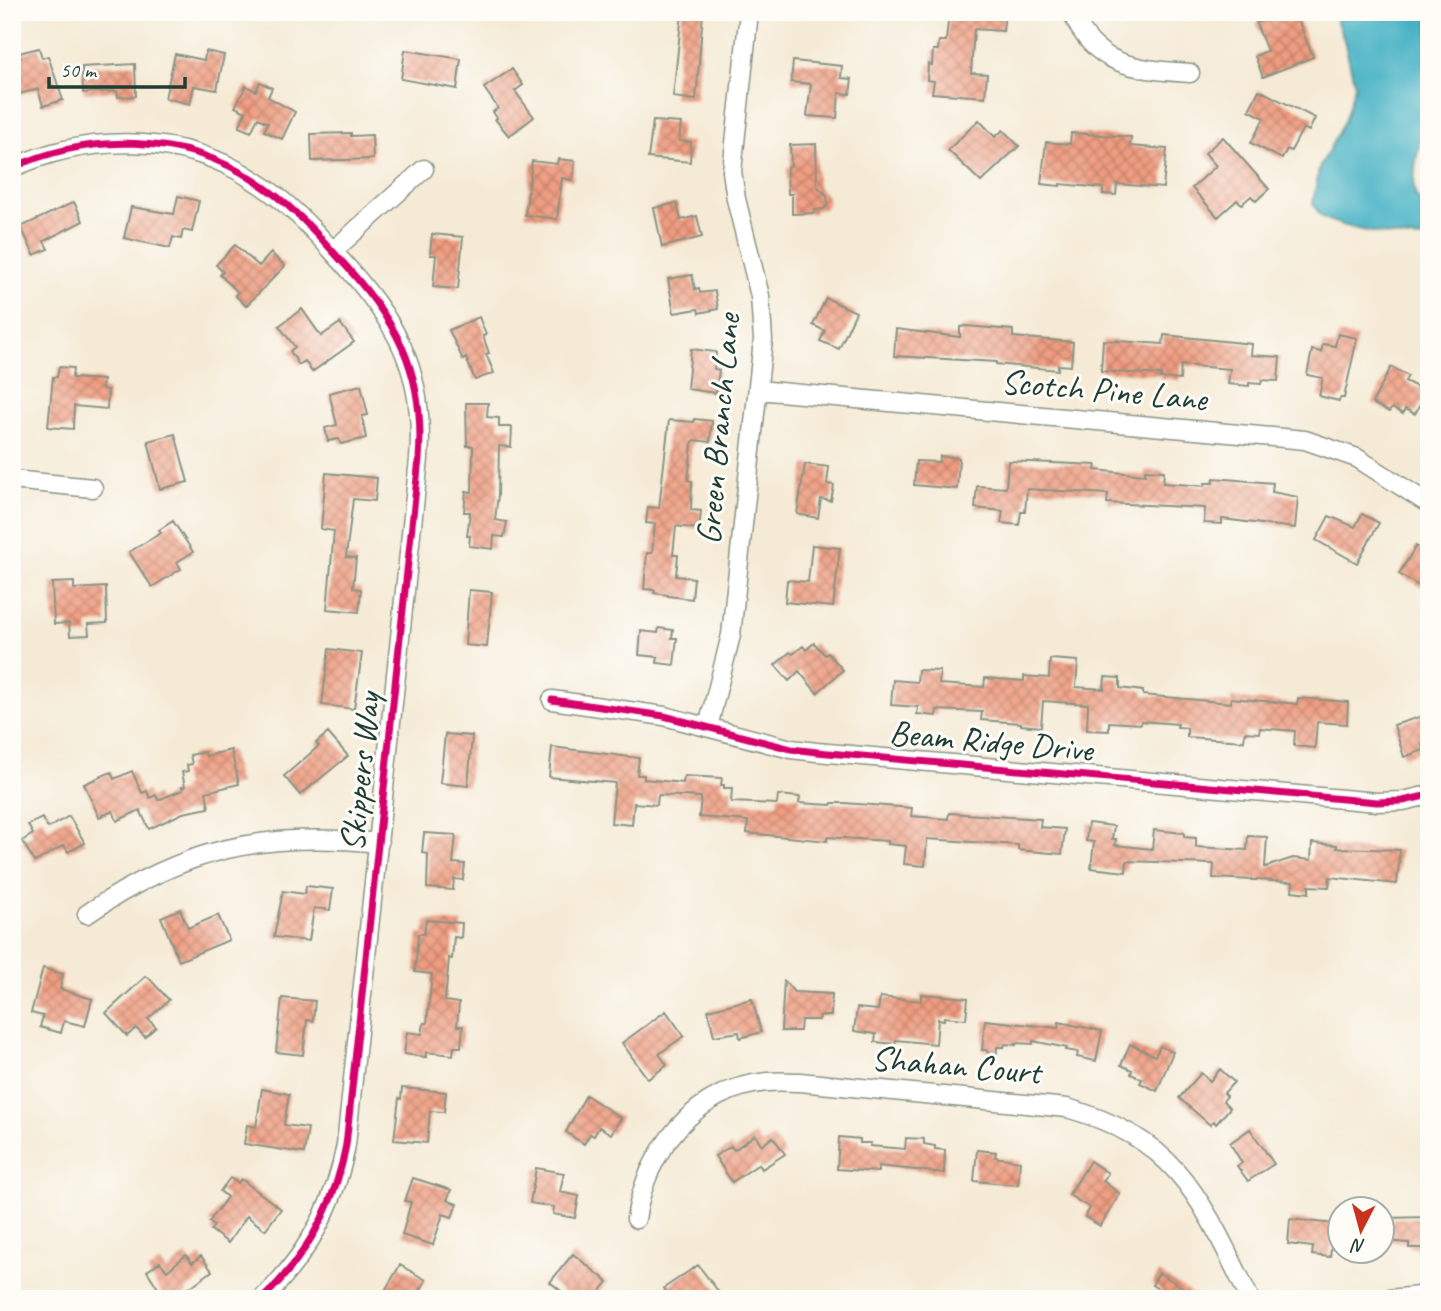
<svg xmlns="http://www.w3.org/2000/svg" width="1441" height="1311" font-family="Caveat,sans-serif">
<defs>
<pattern id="building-cross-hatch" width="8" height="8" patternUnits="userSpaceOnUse" patternTransform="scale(1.75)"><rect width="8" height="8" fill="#f09d81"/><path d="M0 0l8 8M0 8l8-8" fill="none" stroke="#c2816a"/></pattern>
</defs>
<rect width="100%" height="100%" fill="#fdfcf7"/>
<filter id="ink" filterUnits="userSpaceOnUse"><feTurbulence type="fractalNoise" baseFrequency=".0143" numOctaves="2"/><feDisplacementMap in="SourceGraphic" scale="14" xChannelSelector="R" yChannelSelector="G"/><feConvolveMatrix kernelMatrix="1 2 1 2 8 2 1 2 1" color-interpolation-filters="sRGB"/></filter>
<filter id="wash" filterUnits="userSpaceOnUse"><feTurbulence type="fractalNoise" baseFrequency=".00686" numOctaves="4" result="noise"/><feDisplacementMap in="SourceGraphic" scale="28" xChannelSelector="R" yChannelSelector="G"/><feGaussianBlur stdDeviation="1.57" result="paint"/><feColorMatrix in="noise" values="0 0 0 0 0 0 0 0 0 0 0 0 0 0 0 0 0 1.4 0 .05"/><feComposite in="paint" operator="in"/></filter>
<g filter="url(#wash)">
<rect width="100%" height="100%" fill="#f5ead5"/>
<path fill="#47b2c5" stroke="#33787c" stroke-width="2" d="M1333,12H1429L1425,114L1415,167L1414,188L1416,197L1429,211L1428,239C1405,239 1342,229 1323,217C1318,214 1316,208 1313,204L1319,169L1345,119L1355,85L1344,40Z"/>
<g id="blocks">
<path fill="url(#building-cross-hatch)" d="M682,12H703L696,100L673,97Z
M949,12H1005L1003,31L974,29L971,73L987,74L985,97L932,93L934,81L927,80L928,64L932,65L933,50H938L939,41H946Z
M1284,12H1295L1313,57L1263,77L1255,56L1267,51L1256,23Z
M39,48L42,58L48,56L63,100L43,106L38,89L12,96V61L21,58L19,53Z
M405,50L461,59L457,89L401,79Z
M206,51L224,55L217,90L194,86L190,104L165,98L175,54L204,60Z
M793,61L842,66L841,78L852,79L850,94L839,93L837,118L807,116L811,84L791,82Z
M135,64L136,96L118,97L117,91L83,93L82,67Z
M512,69L523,85L515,91L534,117L509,136L495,119L497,118L493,112L498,108L484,88Z
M260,82L272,88L268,97L295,112L282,139L264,131L268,123L258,118L251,132L239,127L246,112L235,107L246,86L256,91Z
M1259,90L1315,118L1309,131L1303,128L1291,151L1287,149L1282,159L1251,143L1264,118L1249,110Z
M979,120L995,137L1003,130L1019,146L981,182L948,150Z
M653,121L681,123L679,141L691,142L690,162L648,158Z
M351,133V136L372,135L373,159L312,161L311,134Z
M1071,133L1131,137L1130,146L1167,149L1163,188L1117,184L1116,195L1103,194V188L1060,184V186L1041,184L1046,142L1070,144Z
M1223,137L1269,189L1256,201L1251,196L1242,204L1237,200L1218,217L1192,188L1216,166L1205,153Z
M816,144L817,186L827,196L828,204L824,209L814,210L815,213L792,214V194H788L787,167L791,166L790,145Z
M558,159L575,161L573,180L562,178L557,219L525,215L532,161L557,164Z
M178,196L199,201L192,232L183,230L181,239L173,237L170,248L124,238L131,207L174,214Z
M74,202L83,221L44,241L48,249L34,255L21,227Z
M677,203L681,220L697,216L702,237L662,247L654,208Z
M432,234L463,237L458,289L433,287L436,255H430Z
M235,245L259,266L271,253L285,266L246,306L235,295L238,292L220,275L223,272L216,265Z
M692,275L695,289L699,288L700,293L715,291L718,309L699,313L698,309L674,313L668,279Z
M826,298L856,312L839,349L820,341L825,331L813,325Z
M302,309L321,336L340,323L354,342L312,372L305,361L299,365L290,351L295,347L279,326Z
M479,317L486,335L483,336L489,353L486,354L494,373L475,380L466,358L463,360L449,330Z
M966,326L1013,330V337L1073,342L1071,366L1058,365V370L996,364V362L894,356L896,329L960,337V327Z
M1338,334L1357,338L1344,398H1340L1339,401L1319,396L1323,378L1307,375L1312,350L1321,352L1323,344L1335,346Z
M1164,335L1252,344L1251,355L1280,357L1278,381L1262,380L1261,384L1249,383V386L1228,384L1230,369L1181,365L1180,380L1160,378L1161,375L1101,371L1103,340L1163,344Z
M691,349L716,352L714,369L719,370L716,393L687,389Z
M59,367L73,368L72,378L103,380L102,389L108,390L107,409L74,406L73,429L48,427L53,377H57Z
M1391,367L1408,376L1405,381L1427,392L1415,414L1405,409L1403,414L1392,408L1389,412L1372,403Z
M361,385L368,415L362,416L366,438L341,444L339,439L328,441L325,428L337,425L329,393Z
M466,403H488L487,417L499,418V427H512L511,447L499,446L498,495L495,520L507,522L504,537L494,536L493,549L469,546L470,536H467L470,512H464L466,491L472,492L473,446H467Z
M694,419L712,421L710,442L694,440L692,444L688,480L692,481L691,510L701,511L699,529L676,526L673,555H678L676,576L694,578L692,599L668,596V595L654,593L655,590L644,589L647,553H652L655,524L646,523L648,507L659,508L669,420L694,422Z
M175,434L188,482L160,489L148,441Z
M940,456L959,458L957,489L914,485L916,461L939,462Z
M1008,461L1096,465L1095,470L1145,475V470L1164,471L1163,483L1205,486V483H1213L1214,478L1273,483L1272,492L1298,497L1295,528L1222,519V524L1204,523L1205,508L1107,503L1108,494L1027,489L1025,512H1021L1019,525L1001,523L1003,511L975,508L977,486L1006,488Z
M805,464L829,467L827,484L834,485L831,501L821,499L818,518L797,514Z
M326,473L377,478L375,501L353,499L346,557L356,558L353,588L361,589L359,612L327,609L334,531L321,529Z
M1362,514L1379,523L1357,563L1316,540L1329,516L1355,527Z
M173,521L193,552L177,562L181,569L152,587L129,552L161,533L159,530Z
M812,545L840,548L833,607L785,602L787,580L808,582Z
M1416,546L1429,554V592L1399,574Z
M74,582V589L106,587L107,623L88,624L89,635L70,636L69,623L54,624L52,583Z
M469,590L492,592L487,647L465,645Z
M659,628L673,630L672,638H677L674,665L657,663L658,657L639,655L641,631L658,633Z
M814,643L825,655L828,653L843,670L817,693L799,671L789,681L775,665L790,652L793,654L803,646L806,650Z
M329,649L362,653L354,709L322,705Z
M1050,659L1078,661L1076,687L1104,689L1105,677L1120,678V688L1143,691V695L1231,703V698L1297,704L1298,698L1348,702L1347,724L1317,722L1315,748L1294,746L1295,731L1260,728L1259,733L1245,732L1244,741L1187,737V728L1177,727L1178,724L1141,721V724L1109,722V731L1087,730L1088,704L1043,701L1041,727L1021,725V723L981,720L982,712L937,710L936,716L917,714L918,707L891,705L893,680L917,682L918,670L940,671L939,684L984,687L985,678L1024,681V676L1049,678Z
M1429,714V743L1422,745L1424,750L1404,757L1394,725Z
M328,733L348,756L300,795L284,776L319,746L316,743Z
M445,734L472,736L468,786L440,783Z
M552,747L639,758L637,775H644V779L683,783L684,776L722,778L721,785H724V788H732L731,802L777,804L778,795L800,797L799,803L831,805L832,803H844L912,808L911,816L948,819L949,813L1041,819L1040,827L1065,829L1062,854L1018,850V845L927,839L925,866L904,864L906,846L888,844V841L827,837V841L747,833L748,821L699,817L701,797L658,795L657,805L634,803L632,825L611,823L615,783L549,777Z
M231,750L239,784L206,792L209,808L183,813L149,829L140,810L117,821L113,811L99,817L84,784L111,772L114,779L132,771L142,793L147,791L150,798L156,795L158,800L183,790L182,787H185L182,772L188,771L187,765L192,764L190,755L205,752L206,756Z
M69,816L85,843L68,852L64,845L35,862L22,841L33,834L28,825L42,818L48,828Z
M1088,823L1114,826L1112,839H1116L1115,845L1152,849L1154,830L1184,833V837L1196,838V847L1247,850L1248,836L1267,837L1265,867L1293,858L1311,860L1312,843L1337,845V848L1400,850L1397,884L1330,877L1329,887L1309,886V893L1292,891L1293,882L1213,878L1214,864L1127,861L1126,872L1091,868L1094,842L1086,841Z
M424,833L456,835L453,863L465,864L463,880L454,879L453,890L427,888L428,854L422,853Z
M306,886L333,889L330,910L314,908L309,941L274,937L283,891L305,894Z
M180,909L188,928L218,915L229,940L179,961L161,917Z
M426,920L462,923L461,938L454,937L452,959L449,958L445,1001L459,1003L457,1026H463L461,1047H454L453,1055L426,1052V1057L404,1054L407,1032L422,1034L424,1023H427L432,974L415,972L418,934H424Z
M43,968L63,974L60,989L92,999L85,1026L64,1021L61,1033L40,1027L43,1016L31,1013Z
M145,977H148L169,1000L148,1019L156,1027L145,1037L136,1028L127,1036L106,1013Z
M784,981L794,992L832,994L831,1016H820L819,1020H801L800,1031H781Z
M921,994L968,998L966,1019L944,1017V1020L938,1019L936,1044L896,1040L895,1044L875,1042L876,1034L854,1031L857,1008L878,1010L880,997L921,1001Z
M282,998L315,1001L313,1021L307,1020L303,1055L276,1052Z
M752,999L761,1032L740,1038L739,1032L714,1036L708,1010Z
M666,1011L684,1036L659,1054L667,1065L648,1079L622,1043Z
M985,1020L1058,1028L1059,1022L1102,1031L1096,1061L1077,1057L1078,1052L1066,1050L1067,1048L1033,1041V1044L1016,1043V1045L1005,1044L1004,1047H997L996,1061L986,1050H982Z
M1130,1044L1155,1056L1160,1046L1173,1052L1157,1091L1140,1083L1142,1079L1131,1074L1132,1070L1121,1065Z
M1220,1069L1234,1082L1224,1093L1227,1096L1223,1101L1230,1108L1216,1124L1214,1121L1210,1125L1179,1098L1201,1073L1210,1081Z
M402,1088L446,1092L444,1112L430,1111L427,1143L394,1140L399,1098L401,1099Z
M262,1089L289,1094L284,1125L308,1128L304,1153L244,1144L247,1125L256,1127Z
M586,1095L621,1118L611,1134L599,1127L594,1136L590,1134L584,1144L566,1132Z
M1250,1129L1274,1164L1248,1181L1237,1166L1242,1163L1230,1143Z
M755,1135L762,1145L773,1137L785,1154L762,1169L759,1164L732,1182L715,1156L731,1146L734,1150Z
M839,1137L860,1139V1143H871L870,1146L905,1149L906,1138L924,1139V1144L935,1146V1149L945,1150L944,1173L878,1166V1172L837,1169Z
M977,1150L996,1152L995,1157L1020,1161L1018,1185L974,1181Z
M1090,1161L1108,1173L1103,1181L1120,1194L1100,1226L1085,1217L1090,1208L1069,1195Z
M536,1168L564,1173L560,1192L579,1196L575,1218L553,1214L554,1207L530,1203Z
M230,1178L238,1183L241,1179L281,1209L265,1230L247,1216L228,1243L211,1230L214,1226L209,1222L227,1197L220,1191Z
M413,1178L451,1190L447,1200L457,1204L452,1217L443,1214L433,1245L402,1235L411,1202L405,1201Z
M1429,1217V1248H1409V1243L1385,1241V1218Z
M1290,1219L1334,1224L1330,1257L1312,1255L1313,1247L1288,1244Z
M573,1254L608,1282L594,1299H571L550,1282Z
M186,1255L192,1263L201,1256L212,1271L185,1291L187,1293L180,1299H165L147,1271L160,1262L167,1271Z
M400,1265L426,1280L415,1299H380Z
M698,1265L715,1287L724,1299H671L664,1288Z
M1159,1273L1200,1299H1156L1161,1291L1152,1285Z"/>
</g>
</g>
<g filter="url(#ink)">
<use href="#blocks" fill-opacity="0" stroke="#8a9484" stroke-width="2"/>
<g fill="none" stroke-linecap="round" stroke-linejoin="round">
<defs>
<path id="minor" d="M1072,12C1094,68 1138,69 1190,73
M12,168C88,133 184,133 255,181C287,201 312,228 337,256C395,319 426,370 419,459L346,1145C335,1205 306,1257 262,1299
M333,251L424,169
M758,390L1305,440L1357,458L1429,504
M12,480L93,488
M552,700L664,716L791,749L817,752L1377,802L1403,801L1429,795
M708,727L731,635L763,340L760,296L736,199L732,171L749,12
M87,914C184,848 263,831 379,843
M636,1219C646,1151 695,1088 768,1082C779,1081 790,1082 800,1082L1067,1108C1180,1140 1202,1201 1250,1299
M1389,1299L1429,1295"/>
</defs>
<use href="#minor" stroke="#8a9484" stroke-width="21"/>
<use href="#minor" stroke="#fff" stroke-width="18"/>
<defs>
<path id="cycleway" d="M12,168C88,133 184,133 255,181C287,201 312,228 337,256C395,319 426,370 419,459L346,1145C335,1205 306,1257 262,1299
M552,700L664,716L791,749L817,752L1377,802L1403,801L1429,795"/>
</defs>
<use href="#cycleway" stroke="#fdfcf7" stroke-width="11"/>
<use href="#cycleway" stroke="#d6006c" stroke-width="7"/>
</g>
</g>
<g text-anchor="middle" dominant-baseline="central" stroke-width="6" stroke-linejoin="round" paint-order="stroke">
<g font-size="35" fill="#1f3d34" stroke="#fdfcf7">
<text transform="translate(1104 390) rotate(5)">Scotch Pine Lane</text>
<text transform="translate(718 429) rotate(-85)">Green Branch Lane</text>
<text transform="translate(991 741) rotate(5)">Beam Ridge Drive</text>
<text transform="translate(360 772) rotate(-84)">Skippers Way</text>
<text transform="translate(956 1065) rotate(5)">Shahan Court</text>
</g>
</g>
<rect width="1441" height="1311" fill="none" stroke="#fdfcf7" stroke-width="42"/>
<g transform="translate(1361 1230) rotate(186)"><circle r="33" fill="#fdfcf7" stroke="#a4b0a9" stroke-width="2"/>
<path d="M0-5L12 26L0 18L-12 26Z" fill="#c8321e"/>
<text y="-10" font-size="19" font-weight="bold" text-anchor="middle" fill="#1f3d34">N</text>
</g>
<path d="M49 77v10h136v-10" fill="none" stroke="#1f3d34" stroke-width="3.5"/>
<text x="60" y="77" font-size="21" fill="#1f3d34" stroke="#fdfcf7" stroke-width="5" paint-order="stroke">50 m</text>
</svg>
